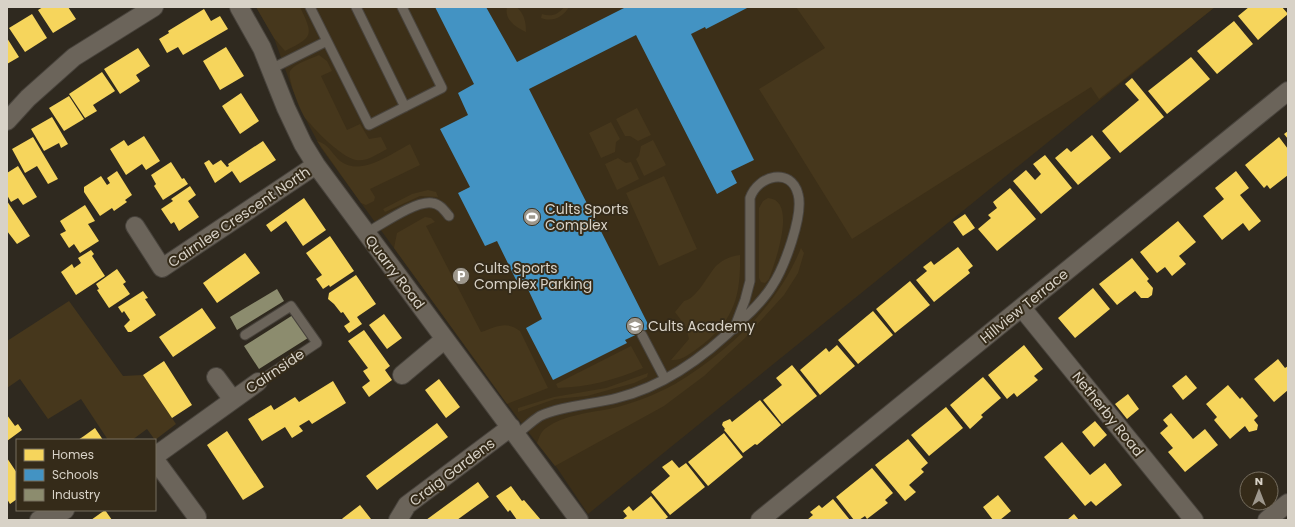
<svg xmlns="http://www.w3.org/2000/svg" width="1295" height="527" font-family="Poppins,sans-serif">
<rect width="100%" height="100%" fill="#2f291f"/>
<path fill="#3c2f18" d="M256,7H1215L588,514L557,468L525,428L321,148L305,118L292,88L274,38Z"/>
<path fill="#46371c" d="M256,7H300C314,36 313,37 285,51L274,38Z
M507,7H517C524,15 526,20 526,32C516,27 504,20 507,7Z
M564,7H569C562,18 553,22 541,18L542,14C551,17 558,15 564,7Z
M796,7H1215L1099,99L1091,87L852,239L759,89L825,48Z
M319,55L327,61L332,71L321,76L347,130L360,124L369,139L381,137L387,149C377,154 367,162 356,160C341,157 316,131 306,119C301,113 287,78 290,71C295,63 311,59 319,55Z
M637,108L651,135L638,141L630,136H625L616,119Z
M611,122L620,139L616,142L615,152L601,158L589,133Z
M653,140L666,165L644,176L636,159L639,156L641,146Z
M317,141C329,144 332,154 340,161C362,177 390,154 410,144L420,165L370,189L375,197L374,201L366,205L361,203Z
M618,158L626,163L631,162L639,179L617,190L605,164Z
M664,176L697,249L659,266L626,193Z
M428,190L436,192L438,197L420,196L385,212L383,209L412,194Z
M768,198C798,200 775,262 769,279L765,283L761,282L759,278V208L763,201Z
M425,217L431,218L435,222L426,226L481,332C496,327 506,320 520,331L548,388L507,404L394,248L397,233Z
M801,248L804,253L798,273L784,295L744,339L704,376L664,406L555,466L537,443C539,438 541,431 546,428C564,415 588,413 609,409C632,404 655,395 675,384C729,351 777,307 801,248Z
M740,255C741,298 733,322 698,348C689,354 682,361 671,360L689,339L686,327L675,312L684,301C697,299 708,274 717,265C724,259 731,256 740,255Z
M69,301L123,376L143,375L176,424L155,440L147,429L132,440H108L81,399L48,419L20,379L7,388V341Z
M631,346L643,368C616,380 587,387 558,388L556,384Z
M648,373L647,377L634,383L587,396L555,399L518,412V408L554,397L606,388Z"/>
<path fill="#f6d55c" d="M43,7H68L76,19L53,33L38,10Z
M1249,7H1282L1288,14L1258,40L1238,16Z
M204,9L211,21L220,16L228,29L183,55L178,47L167,53L159,39L169,33L168,31Z
M32,14L47,38L25,52L9,28Z
M1234,21L1253,44L1217,74L1197,51Z
M7,38L19,57L7,64Z
M226,47L244,76L220,90L203,61Z
M138,48L150,66L136,75L140,81L120,94L104,69Z
M1191,57L1210,79L1167,114L1148,91Z
M102,72L115,91L93,105L97,111L85,118L69,94Z
M1132,78L1164,117L1120,153L1102,131L1139,100L1125,84Z
M241,93L259,121L240,134L222,106Z
M69,96L84,119L64,131L49,108Z
M52,117L68,144L61,148L59,143L44,151L31,129Z
M1288,131V139L1284,134Z
M1092,135L1111,158L1078,185L1055,158L1067,148L1071,152Z
M144,136L160,161L146,170L142,164L126,175L110,149L124,140L128,146Z
M33,137L58,179L48,184L37,166L25,173L12,149Z
M1279,137L1288,149V175L1270,189L1267,185L1264,188L1245,165Z
M263,141L276,160L240,183L232,171L215,183L204,163L209,160L213,165L221,160L227,167L229,166L228,164Z
M1045,155L1072,188L1041,214L1013,181L1026,170L1035,180L1041,174L1033,164Z
M171,162L182,179L184,178L188,184L163,200L154,186L156,184L151,175Z
M18,166L37,197L23,205L18,198L11,202L7,195V173Z
M117,171L132,195L125,200L127,202L114,211L112,208L100,216L84,192V187L101,176L107,185L110,183L107,178Z
M1236,171L1249,188L1240,195L1261,221L1249,231L1243,223L1222,240L1203,216L1224,199L1215,188Z
M190,186L196,195L188,201L199,217L179,231L174,222L171,224L161,209L173,201L171,199Z
M1010,188L1036,219L997,251L978,229L991,218L988,215L997,208L993,202Z
M304,198L326,230L303,246L286,221L271,232L266,225Z
M7,201L30,236L17,244L7,231Z
M85,205L95,221L88,224L99,241L80,253L74,244L69,248L60,234L66,231L60,221Z
M965,214L975,228L963,236L953,222Z
M1178,221L1196,242L1179,256L1186,264L1172,276L1165,267L1157,273L1140,252Z
M330,236L354,271L330,287L329,285L323,289L316,279L322,275L306,253Z
M958,247L973,266L968,270L970,273L934,302L916,280L927,271L923,267L931,261L934,265Z
M91,250L94,254L92,256L105,276L76,295L61,272L72,264L74,268L81,263L78,258Z
M245,253L260,273L217,303L203,283Z
M1132,258L1149,279L1147,281L1153,288L1152,295L1148,298H1141L1135,291L1117,305L1099,284Z
M117,269L126,282L123,284L130,294L109,308L97,290L99,289L96,284Z
M356,275L376,304L357,317L362,324L349,333L344,326L350,322L343,312L341,313L334,304L328,299L329,293Z
M910,281L930,305L895,333L876,309Z
M1093,288L1110,309L1075,338L1058,318Z
M143,291L148,298L145,299L156,315L131,332H128L124,326L130,320L124,311L122,313L118,307Z
M202,308L216,328L173,357L159,337Z
M873,311L893,335L858,364L838,340Z
M384,314L402,338L387,349L369,325Z
M364,330L390,366L385,370L392,380L369,397L362,387L370,381L363,371L368,368L348,341Z
M837,345L855,366L820,395L800,370L826,348L829,352Z
M1024,345L1043,369L1034,376L1038,380L1017,397L1014,393L1007,399L988,375Z
M1278,359L1285,368L1288,366V390L1274,402L1254,379Z
M164,361L192,405L172,418L143,375Z
M792,365L817,396L782,424L763,400L782,385L776,378Z
M1186,375L1197,388L1183,400L1172,386Z
M983,377L1001,398L981,415L983,417L970,429L950,405Z
M439,379L460,407L446,418L425,390Z
M333,381L346,403L312,424L309,420L299,426L303,431L292,438L285,427L262,441L248,419L271,405L274,410L295,397L299,402Z
M1228,385L1240,399L1242,397L1258,416L1254,420L1258,425L1257,430L1249,432L1245,426L1230,439L1214,420L1217,417L1206,404Z
M1128,394L1139,409L1127,419L1115,404Z
M760,400L781,425L757,445L755,444L743,453L724,430L725,429L722,425L723,422L730,419L732,422Z
M946,407L963,428L929,456L911,435Z
M1171,413L1193,439L1205,429L1218,445L1185,472L1168,452L1173,448L1160,433L1168,426L1163,420Z
M7,415L15,426L18,424L22,430L7,441Z
M1095,421L1107,435L1094,447L1082,432Z
M437,423L448,437L377,490L366,476Z
M95,428L103,440H78L84,436Z
M227,431L264,487L243,500L207,445Z
M724,433L743,457L708,486L688,462Z
M908,439L928,463L921,469L924,472L909,485L916,492L905,501L875,465Z
M1062,442L1090,475L1105,463L1122,485L1096,506L1091,501L1085,506L1044,457Z
M7,458L17,473V499L10,504L7,499Z
M672,460L679,468L686,463L705,487L670,515L651,492L670,476L662,467Z
M872,468L893,493L885,500L888,503L867,519L865,516L859,520H854L836,497Z
M478,482L489,497L475,507L457,520H426Z
M511,486L522,501L524,500L541,520H517L510,510L508,512L496,496Z
M998,495L1011,511L1000,520H993L983,507Z
M651,496L668,517L664,520H622L627,516L623,511L629,506L633,511Z
M833,499L850,520H807L813,515L810,512L819,505L822,508Z
M360,505L371,519L341,520L343,518Z
M105,510L112,520H91Z
M1074,514L1079,520H1067Z"/>
<path fill="#4393c3" d="M435,7H486L517,62L624,8L623,7H749L706,29L705,27L691,34L754,160L731,171L737,183L717,194L636,35L529,89L650,328L625,340L627,343L553,380L526,328L542,319L526,285L520,288L497,241L485,246L458,193L470,187L440,129L468,115L458,93L474,84Z"/>
<path fill="#8c8c6e" d="M277,289L284,301L237,330L230,317Z
M293,315L308,338L259,369L244,346Z"/>
<g fill="none" stroke-linecap="round" stroke-linejoin="round">
<defs>
<path id="lane" d="M310,7L369,125L442,88L402,7
M356,7L405,107
M271,69L327,41
M366,233C381,225 416,200 432,203C440,204 444,210 449,216
M245,335L291,306L317,343L258,382
M642,335L665,379
M516,435C524,429 532,421 540,416C560,406 595,404 617,398C666,386 707,355 742,320C753,310 764,299 772,286C784,268 804,215 798,194C791,167 758,175 750,198V281L745,300L734,329"/>
<path id="street" d="M239,7L262,48L286,108L303,144L316,165L579,520
M7,121L28,98L74,57L154,7
M135,226L162,268L316,165
M1022,308L1194,520
M402,375L445,339
M216,377L233,400
M155,456L258,382
M155,460L197,517
M39,520L65,510
M398,520L407,505L511,427
M760,520L1288,91
M1267,520L1288,503"/>
</defs>
<use href="#lane" stroke="#48433c" stroke-width="11"/>
<use href="#street" stroke="#48433c" stroke-width="20"/>
<use href="#lane" stroke="#6b645a" stroke-width="9"/>
<use href="#street" stroke="#6b645a" stroke-width="18"/>
</g>
<defs>
<symbol id="stadium-disc" viewBox="-11 -11 22 22"><circle r="9.5" fill="#9d978c" stroke="#352b19"/><path d="M0-5a6.5 5 0 1 0 0 10a6.5 5 0 1 0 0-10ZM-3.5-1.8h7v3.6h-7Z" fill="#fff"/></symbol>
<symbol id="parking-disc" viewBox="-11 -11 22 22"><circle r="9.5" fill="#9d978c" stroke="#352b19"/><path d="M-3.5-5.5H1a3.5 3.5 0 0 1 0 7H-1V5.5H-3.5ZM-1-3.4V-.6H.8a1.4 1.4 0 0 0 0-2.8Z" fill="#fff"/></symbol>
<symbol id="school-disc" viewBox="-11 -11 22 22"><circle r="9.5" fill="#9d978c" stroke="#352b19"/><path d="M0-5L7-2L0 1L-7-2ZM-4 1L0 2.5L4 1V4Q0 6-4 4Z" fill="#fff"/></symbol>
</defs>
<g fill-rule="evenodd">
<use href="#stadium-disc" x="522" y="207" width="20" height="20"/>
<use href="#parking-disc" x="451" y="266" width="20" height="20"/>
<use href="#school-disc" x="625" y="316" width="20" height="20"/>
</g>
<g text-anchor="middle" dominant-baseline="central" stroke-width="4" stroke-linejoin="round" paint-order="stroke">
<g font-size="14" fill="#d8d2c7" stroke="#352b19" text-anchor="start">
<text x="545" y="209">Cults Sports<tspan x="545" dy="16">Complex</tspan></text>
<text x="474" y="268">Cults Sports<tspan x="474" dy="16">Complex Parking</tspan></text>
<text x="648" y="326">Cults Academy</text>
</g>
<g font-size="14" fill="#d8d2c7" stroke="#352b19">
<text transform="translate(239 217) rotate(-34)">Cairnlee Crescent North</text>
<text transform="translate(395 272) rotate(53)">Quarry Road</text>
<text transform="translate(1024 306) rotate(-39)">Hillview Terrace</text>
<text transform="translate(275 371) rotate(-34)">Cairnside</text>
<text transform="translate(1108 414) rotate(51)">Netherby Road</text>
<text transform="translate(452 472) rotate(-37)">Craig Gardens</text>
</g>
</g>
<rect width="1295" height="527" fill="none" stroke="#d8d2c7" stroke-width="16"/>
<rect x="16" y="439" width="140" height="72" fill="#352b19" stroke="#766e5f"/>
<rect x="24" y="449" width="20" height="12" fill="#f6d55c" stroke="#766e5f"/>
<text x="52" y="459" font-size="12" fill="#d8d2c7">Homes</text>
<rect x="24" y="469" width="20" height="12" fill="#4393c3" stroke="#766e5f"/>
<text x="52" y="479" font-size="12" fill="#d8d2c7">Schools</text>
<rect x="24" y="489" width="20" height="12" fill="#8c8c6e" stroke="#766e5f"/>
<text x="52" y="499" font-size="12" fill="#d8d2c7">Industry</text>
<g transform="translate(1259 491)"><circle r="19" fill="#352b19" stroke="#766e5f"/>
<path d="M0-3L7 15L0 10L-7 15Z" fill="#9d978c"/>
<text y="-6" font-size="11" font-weight="bold" text-anchor="middle" fill="#d8d2c7">N</text>
</g>
</svg>
